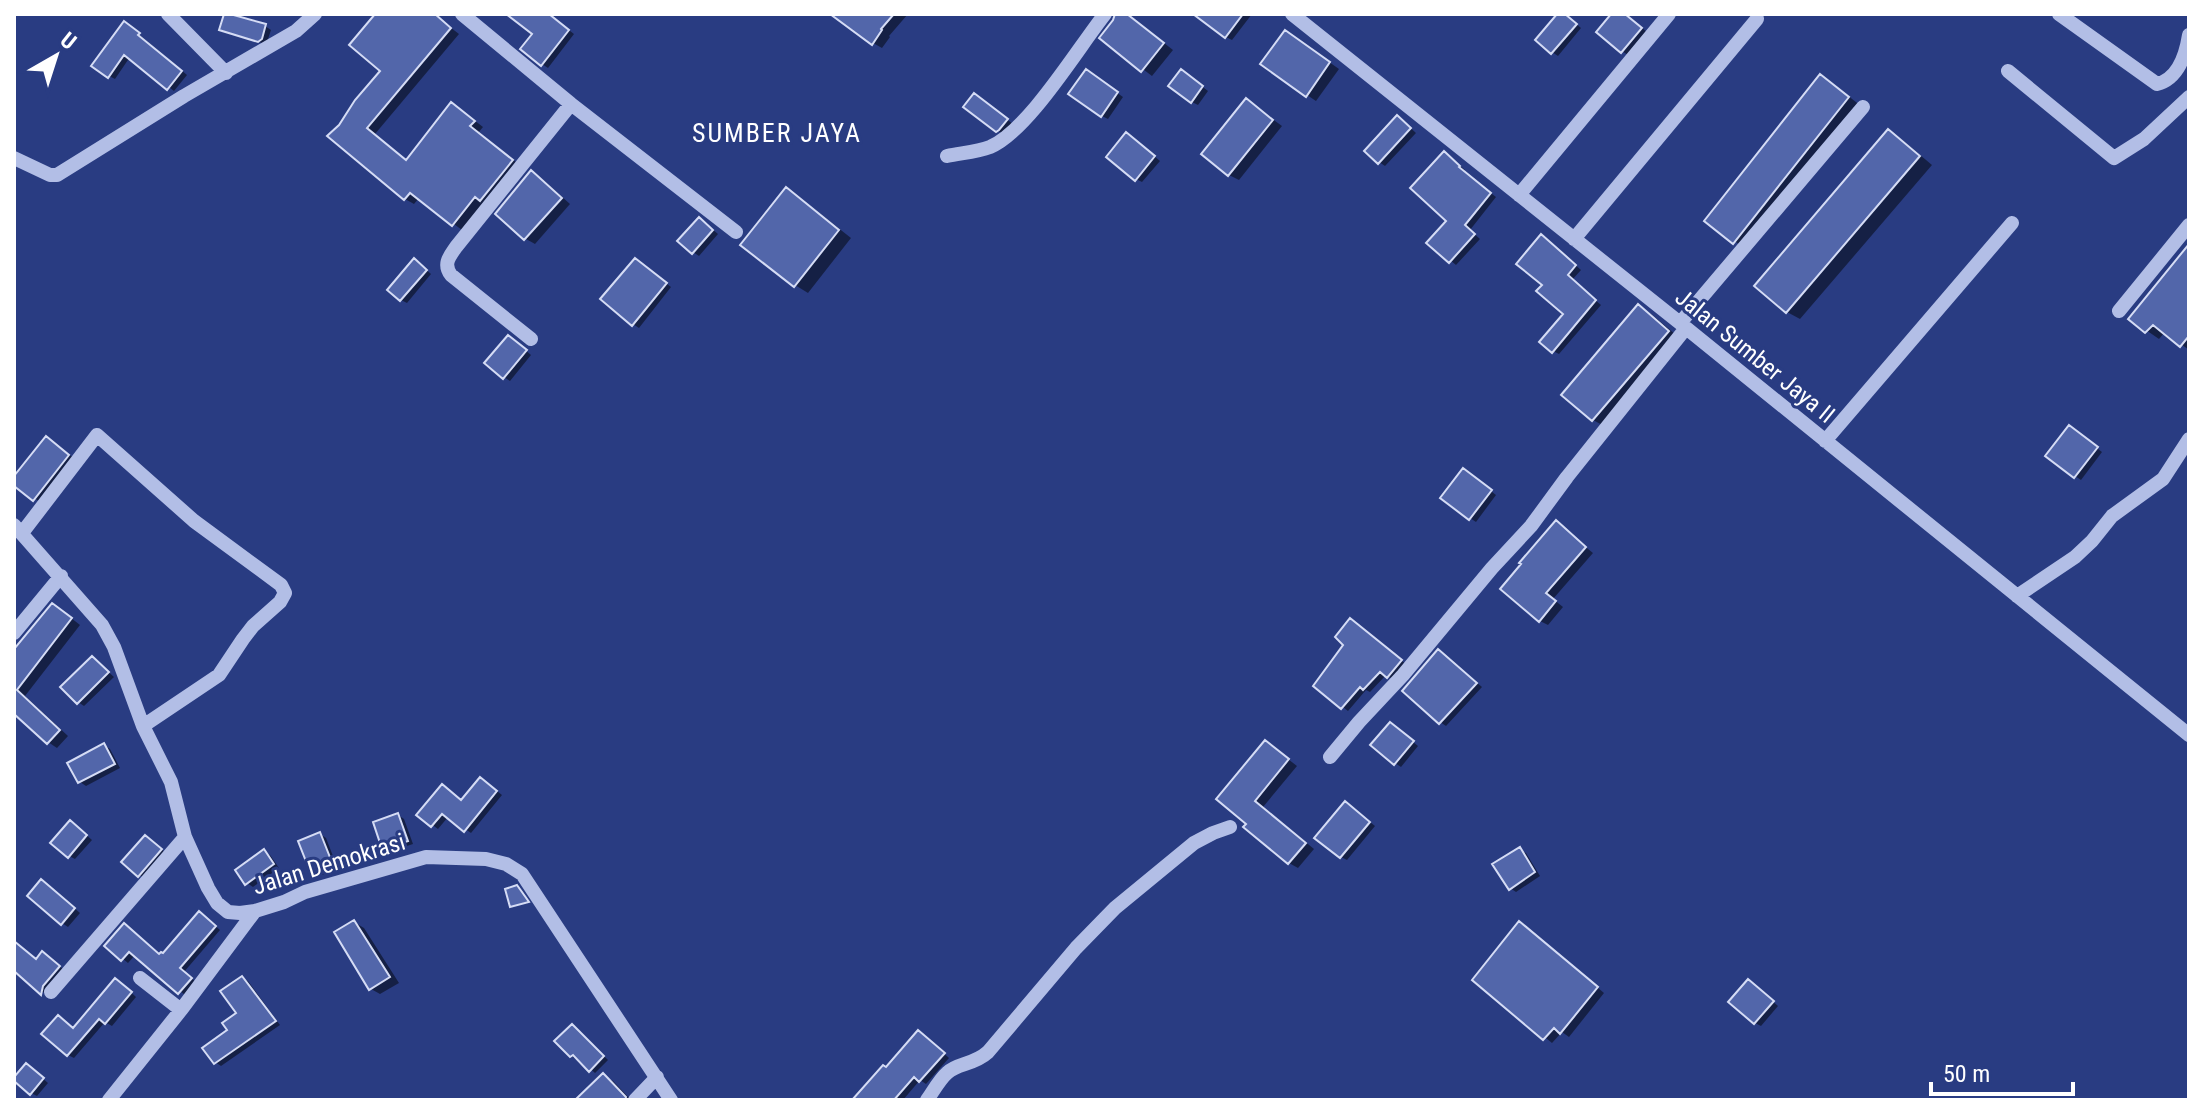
<svg xmlns="http://www.w3.org/2000/svg" width="2203" height="1114" font-family="'Roboto Condensed',sans-serif">
<rect width="100%" height="100%" fill="#293c82"/>
<path fill="#0007" d="M377,14H433L459,34L375,134L407,162L461,110L483,127L478,133L521,166L462,230L419,198L414,204L405,199L340,126L382,71Z
M509,14H548L574,34L548,68L542,64L535,34Z
M849,14H908L889,36L890,37L882,48L873,43Z
M1117,14H1127L1173,50L1152,76L1102,38Z
M1210,14H1252L1232,40L1226,37Z
M1560,14L1567,16L1581,28L1558,56L1552,52Z
M1613,14H1625L1647,32L1628,55L1622,51Z
M265,26L271,30L267,42L265,44L221,29Z
M130,27L187,75L174,91L130,57L115,79L109,76Z
M1295,38L1339,69L1316,101L1307,95Z
M1092,75L1123,97L1108,119L1102,116Z
M1187,75L1208,91L1198,105L1192,102Z
M1820,77L1833,84L1861,106L1747,250L1707,221Z
M980,99L1013,124L1003,134L997,130Z
M1246,100L1282,126L1239,180L1229,175Z
M1403,121L1416,133L1385,166L1379,162Z
M1888,131L1901,139L1932,165L1800,319L1787,312L1757,286Z
M1133,138L1160,161L1142,182L1136,179Z
M1450,157L1465,170L1463,172L1496,197L1470,230L1480,239L1456,265L1429,243L1449,221Z
M531,173L541,178L570,204L535,244L526,239L498,214Z
M786,190L799,197L851,238L808,293L795,285Z
M705,223L718,234L699,256L693,252Z
M1547,240L1581,270L1572,280L1601,305L1559,354L1553,351L1566,314L1544,284Z
M2189,247V350L2165,332L2159,339L2130,319Z
M420,264L431,274L407,303L401,300Z
M641,264L671,287L639,328L633,324Z
M1638,306L1651,314L1681,339L1606,427L1593,420Z
M515,341L531,355L510,381L504,377Z
M2075,431L2102,452L2081,480L2075,476Z
M46,438L78,461L44,505L14,483V480Z
M1469,474L1496,495L1476,522L1470,518Z
M1556,523L1593,553L1553,599L1563,607L1548,625L1540,621Z
M61,610L80,625L25,696L68,736L57,748L48,742L14,703V653Z
M1356,624L1407,665L1394,680L1386,675L1370,692L1366,690L1348,711L1315,685L1346,645Z
M1444,655L1482,687L1446,726L1440,722Z
M93,658L114,677L84,706L78,702Z
M1396,728L1418,746L1401,767L1395,763Z
M1266,742L1297,766L1263,807L1314,849L1298,868L1289,863L1246,827Z
M104,745L110,749L120,768L86,786L80,782Z
M487,783L502,795L471,833L448,817L438,829L419,815L462,802Z
M1351,807L1375,826L1347,860L1341,857Z
M398,815L404,819L413,844L389,852L383,848Z
M76,826L92,840L75,859L69,856Z
M320,834L326,838L338,869L319,876L313,873Z
M152,841L166,853L145,878L139,875Z
M1520,850L1526,853L1540,876L1516,892L1510,888Z
M264,852L270,855L279,868L253,887L247,883Z
M48,885L80,913L68,927L62,923Z
M205,917L220,930L184,972L196,982L185,995L136,954L128,963L107,946L160,956Z
M354,922L364,928L399,983L380,994L371,989Z
M1528,928L1604,993L1569,1037L1562,1032L1552,1043L1475,980Z
M14,941L37,961L49,957L65,971L48,996L22,975L21,976L14,972Z
M242,978L248,981L280,1025L221,1066L215,1062L239,1014Z
M122,984L136,997L112,1026L105,1022L74,1058L68,1055L74,1029Z
M1754,985L1778,1006L1761,1026L1755,1023Z
M573,1026L608,1060L595,1073L577,1057L576,1059L571,1056Z
M925,1036L949,1058L926,1084L920,1080L903,1100H855Z
M32,1069L48,1083L37,1096L31,1093Z
M603,1076L613,1081L631,1100H578Z"/>
<path fill="#5266aa" stroke="#d5dcf5" stroke-width="2" d="M224,14H230L266,24L262,39L258,42L219,30Z
M375,14H435L451,28L367,128L406,160L451,102L475,121L470,126L513,160L480,201L475,197L452,226L410,193L404,200L327,136L339,125L355,100L380,71L349,45Z
M506,14H549L569,30L541,66L520,49L532,34Z
M830,14H894L881,29L882,30L872,45Z
M1115,14H1127L1164,43L1141,72L1099,38L1113,20Z
M1193,14H1243L1225,38Z
M1557,14H1565L1577,24L1551,54L1535,40Z
M1611,14H1625L1642,28L1621,53L1596,32Z
M124,21L140,33L138,35L182,71L167,90L124,55L108,78L91,66Z
M1285,30L1330,62L1306,97L1260,64Z
M1086,69L1118,92L1101,117L1068,94Z
M1181,69L1203,86L1191,103L1168,86Z
M1820,74L1849,97L1733,244L1704,221Z
M974,93L1008,119L999,130L996,132L963,107Z
M1246,98L1273,120L1228,176L1201,154Z
M1397,115L1411,128L1378,164L1364,151Z
M1888,129L1920,156L1786,313L1754,286Z
M1126,132L1155,156L1135,181L1106,157Z
M1444,151L1460,166L1459,167L1491,193L1465,225L1475,234L1449,263L1426,243L1446,221L1410,188Z
M531,170L562,198L524,240L495,214Z
M786,187L839,230L794,287L740,245Z
M699,217L713,230L692,254L677,241Z
M1541,234L1576,265L1568,275L1596,300L1552,353L1539,342L1563,314L1536,291L1542,285L1516,264Z
M2189,244V336L2180,347L2153,325L2145,333L2128,319Z
M414,258L427,270L400,301L387,290Z
M635,258L667,283L632,326L600,299Z
M1638,304L1669,331L1592,421L1561,395Z
M508,335L527,350L503,379L484,363Z
M2069,425L2098,447L2074,478L2045,456Z
M46,436L69,455L33,501L14,486V476Z
M1463,468L1492,490L1469,520L1440,498Z
M1556,520L1586,547L1546,593L1556,601L1539,622L1500,589L1521,564L1519,563Z
M52,603L72,618L17,690L60,730L47,744L14,714V649Z
M1350,618L1402,660L1387,678L1380,672L1363,690L1360,687L1341,709L1313,686L1343,645L1335,637Z
M1438,649L1477,683L1439,724L1402,691Z
M92,656L109,672L77,704L60,687Z
M1390,722L1414,741L1394,765L1370,745Z
M1265,740L1289,759L1255,801L1306,843L1288,864L1243,827L1246,824L1216,799Z
M104,743L115,764L78,783L67,763Z
M480,777L497,791L464,832L442,814L431,827L416,815L442,784L461,800Z
M1345,801L1370,822L1340,858L1314,838Z
M398,813L408,841L382,849L373,822Z
M70,820L87,835L68,858L50,843Z
M320,832L333,865L311,874L298,841Z
M145,835L162,849L138,877L121,862Z
M1520,847L1535,872L1509,890L1492,864Z
M264,849L274,864L245,885L235,870Z
M41,879L75,908L61,925L27,896Z
M517,885L529,902L510,907L505,889Z
M199,911L216,926L180,968L192,978L178,994L129,952L121,961L104,946L124,923L159,954L161,952L163,953Z
M354,920L390,977L369,990L334,932Z
M1519,921L1598,987L1560,1034L1554,1028L1543,1040L1472,980Z
M14,941L36,959L42,951L60,966L43,986L41,995L14,971Z
M242,976L276,1021L214,1064L202,1048L227,1030L222,1023L236,1013L220,991Z
M115,978L132,992L105,1024L99,1019L67,1056L41,1034L58,1015L73,1028Z
M1748,979L1774,1001L1754,1024L1728,1002Z
M572,1024L604,1056L589,1072L573,1055L570,1057L554,1041Z
M918,1030L945,1053L919,1082L914,1077L894,1100H852L883,1065L886,1067Z
M26,1063L44,1078L30,1095L14,1081V1077Z
M603,1073L626,1097L625,1100H575Z"/>
<g fill="none" stroke-linecap="round" stroke-linejoin="round">
<path stroke="#b2bee6" stroke-width="14" d="M168,14L226,73
M462,14L571,104L736,232
M1292,14L1680,323L2189,735
M2059,14L2157,84C2178,79 2186,54 2189,35
M2008,71L2114,158L2144,139L2189,97
M947,156C961,153 977,152 990,147C1028,131 1078,48 1105,14
M14,158L50,175H57L184,96L296,31L315,14
M1519,195L1669,14
M1574,239L1757,19
M2119,311L2189,225
M1680,323L1863,107
M531,339L451,275C443,264 449,257 456,247L571,104
M1825,441L2012,223
M14,525L102,625L114,647L143,726L171,782L185,837L208,888L217,903L228,912L240,913L255,911L284,902L305,892L426,857L486,859L506,864L522,874L671,1100
M22,533L97,435L194,521L281,585L285,593L280,602L253,626L243,639L219,675L143,726
M2017,596L2075,557L2092,541L2112,516L2163,479L2189,439
M14,633L61,576
M1330,757L1359,722L1403,675L1492,568L1531,526L1567,477L1686,328
M140,978L181,1010L255,911
M51,992L185,837
M109,1100L181,1010
M635,1100L657,1077
M927,1100C933,1092 939,1080 947,1073C957,1063 974,1065 988,1052L1076,948L1115,908L1194,843L1213,833L1230,827"/>
</g>
<g text-anchor="middle" dominant-baseline="central" stroke-width="6" stroke-linejoin="round" paint-order="stroke">
<g font-size="24" fill="#fff" stroke="#293c82">
<text transform="translate(1755 356) rotate(39)">Jalan Sumber Jaya II</text>
<text transform="translate(329 864) rotate(-17)">Jalan Demokrasi</text>
</g>
<g font-size="26" letter-spacing="2" fill="#fff" stroke="#293c82">
<text x="777" y="133">SUMBER JAYA</text>
</g>
</g>
<rect width="2203" height="1114" fill="none" stroke="#ffffff" stroke-width="32"/>
<g transform="translate(56 56) rotate(39)" stroke="#293c82" stroke-width="6" paint-order="stroke">
<path d="M0-6L14 30L0 20L-14 30Z" fill="#ffffff"/>
<text y="-12" font-size="22" font-weight="bold" text-anchor="middle" fill="#ffffff">U</text>
</g>
<path d="M1931 1082v12h142v-12" fill="none" stroke="#ffffff" stroke-width="4"/>
<text x="1943" y="1082" font-size="24" fill="#ffffff" stroke="#293c82" stroke-width="6" paint-order="stroke">50 m</text>
</svg>
